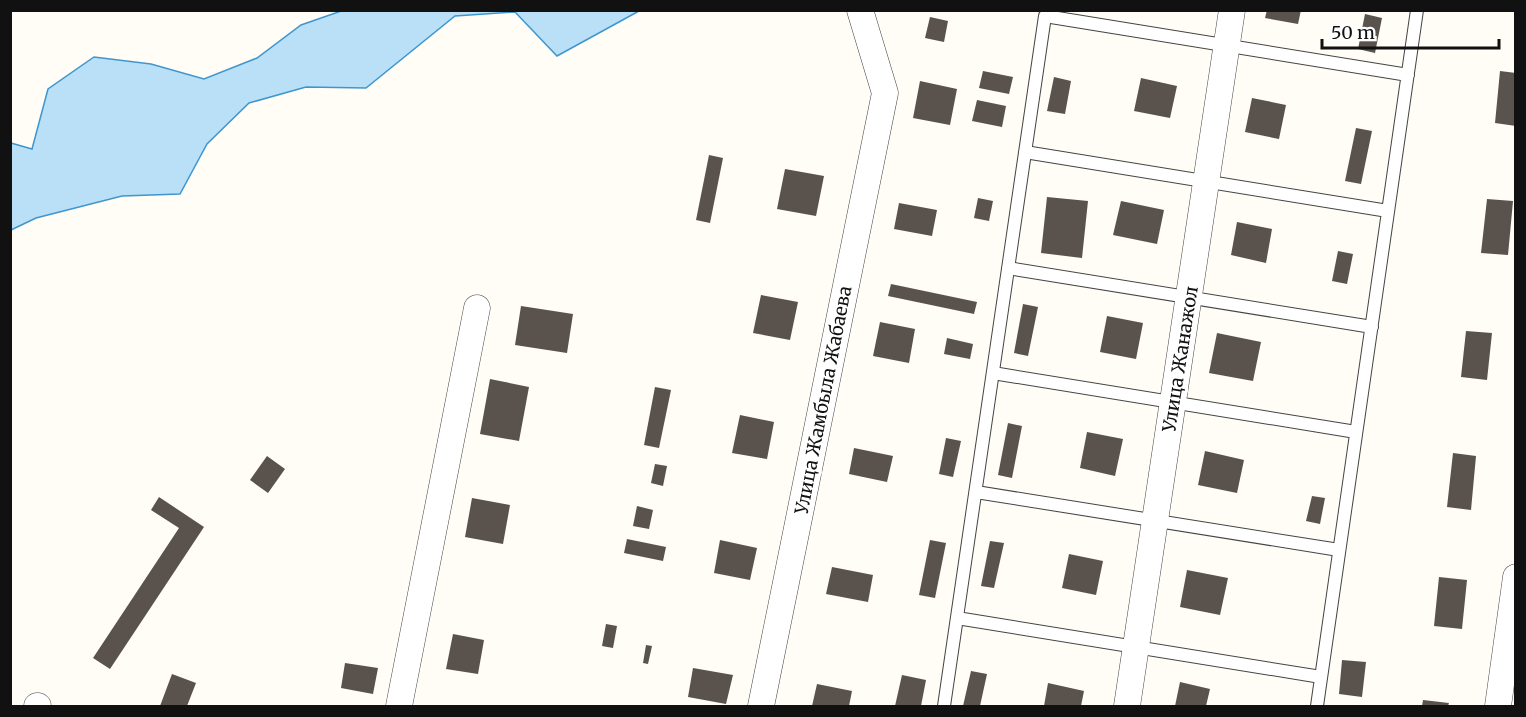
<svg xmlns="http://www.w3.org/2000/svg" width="1526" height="717" font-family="Merriweather,serif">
<rect width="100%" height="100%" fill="#fffdf5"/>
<path fill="#b9e0f7" stroke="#3f96cf" stroke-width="1.5" d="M344,10L639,11L557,56L515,12L455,16L366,88L306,87L249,103L207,144L180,194L122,196L36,218L11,230V143L32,149L48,89L94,57L151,64L204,79L257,58L301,25Z"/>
<path fill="#5a524d" d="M1267,10H1301L1298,24L1265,18Z
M1365,14L1382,18L1375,53L1358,49Z
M930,17L948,21L944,42L925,38Z
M983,71L1013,77L1009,94L979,88Z
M1500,71L1516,73V126L1495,123Z
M1054,77L1071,81L1065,114L1047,111Z
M1141,78L1177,86L1170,118L1134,111Z
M920,81L957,89L950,125L913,118Z
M1252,98L1286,105L1279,139L1245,132Z
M977,100L1006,106L1002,127L972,121Z
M1356,128L1372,131L1361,184L1345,181Z
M709,155L723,158L710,223L696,220Z
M785,169L824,176L816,216L777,209Z
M1047,197L1088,201L1082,258L1041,253Z
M978,198L993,201L989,221L974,218Z
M1487,199L1513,201L1508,255L1481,253Z
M1121,201L1164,210L1157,244L1113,235Z
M899,203L937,210L932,236L894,229Z
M1237,222L1272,229L1266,263L1231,255Z
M1338,251L1353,254L1347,284L1332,281Z
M891,284L977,302L974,314L888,296Z
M761,295L798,302L790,340L753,333Z
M1023,304L1038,307L1028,356L1014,353Z
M521,306L573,314L567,353L515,345Z
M1107,316L1143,323L1136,359L1100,352Z
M880,322L915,329L909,363L873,356Z
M1466,331L1492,333L1487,380L1461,377Z
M1217,333L1261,342L1253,381L1209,373Z
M947,338L973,344L970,359L944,354Z
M490,379L529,387L519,441L480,434Z
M655,387L671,390L659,448L644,445Z
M740,415L774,422L767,459L732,453Z
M1008,423L1022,426L1012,478L998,475Z
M1087,432L1123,439L1115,476L1080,468Z
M946,438L961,441L953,477L939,474Z
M854,448L893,456L887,482L849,474Z
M1205,451L1244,460L1237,493L1198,485Z
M1453,453L1476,456L1471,510L1447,507Z
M267,456L285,469L268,493L250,480Z
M655,464L667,466L663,486L651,483Z
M1312,496L1325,498L1320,524L1306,521Z
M159,497L204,527L110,669L93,658L179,528L151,510Z
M472,498L510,505L503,544L465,537Z
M637,506L653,510L649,529L633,526Z
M627,539L666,547L663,561L624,553Z
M720,540L757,548L750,580L714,573Z
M930,540L946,543L935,598L919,595Z
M990,541L1004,543L994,588L981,586Z
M1069,554L1103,561L1096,595L1062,588Z
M832,567L873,575L868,602L826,594Z
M1187,570L1228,578L1220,615L1180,607Z
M1439,577L1467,580L1462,629L1434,626Z
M606,624L617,626L613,648L602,646Z
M453,634L484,640L478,674L446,669Z
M646,645L652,646L648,664L643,663Z
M1342,660L1366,662L1362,697L1339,694Z
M345,663L378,668L373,694L341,688Z
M693,668L733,675L726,704L688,697Z
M971,671L987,674L980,706H963Z
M172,674L196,683L187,706H160Z
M902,675L926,680L921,706H895Z
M1180,682L1210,689L1206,706H1175Z
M1048,683L1084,691L1081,706H1044Z
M817,684L852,691L849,706H812Z
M1423,700L1449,703L1448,706H1422Z"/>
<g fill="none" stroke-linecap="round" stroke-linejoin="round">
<defs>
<path id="service" d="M1025,152L1388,211
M1008,268L1372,327
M993,373L1356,432
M976,492L1339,550
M957,618L1321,677
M944,706L1045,16L1408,75
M1317,706L1417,10"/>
<path id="minor" d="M37,706H38
M399,706L477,308
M761,706L885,93L860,10
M1127,706L1232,10
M1498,706L1516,577"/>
</defs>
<use href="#service" stroke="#444" stroke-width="14"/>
<use href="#minor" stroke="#444" stroke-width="27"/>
<use href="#service" stroke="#fff" stroke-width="12"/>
<use href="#minor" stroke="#fff" stroke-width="26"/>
</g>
<g text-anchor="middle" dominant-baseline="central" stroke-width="6" stroke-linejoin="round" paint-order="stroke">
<g font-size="18" fill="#111" stroke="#fff">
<text transform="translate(1180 359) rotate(-81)">Улица Жанажол</text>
<text transform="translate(823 400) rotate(-79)">Улица Жамбыла Жабаева</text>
</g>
</g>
<rect width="1526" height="717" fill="none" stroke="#111111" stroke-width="24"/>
<path d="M1322 39v9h177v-9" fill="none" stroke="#111111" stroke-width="3"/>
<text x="1331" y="39" font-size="18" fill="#111111" stroke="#ffffff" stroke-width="4.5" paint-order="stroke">50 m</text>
</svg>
